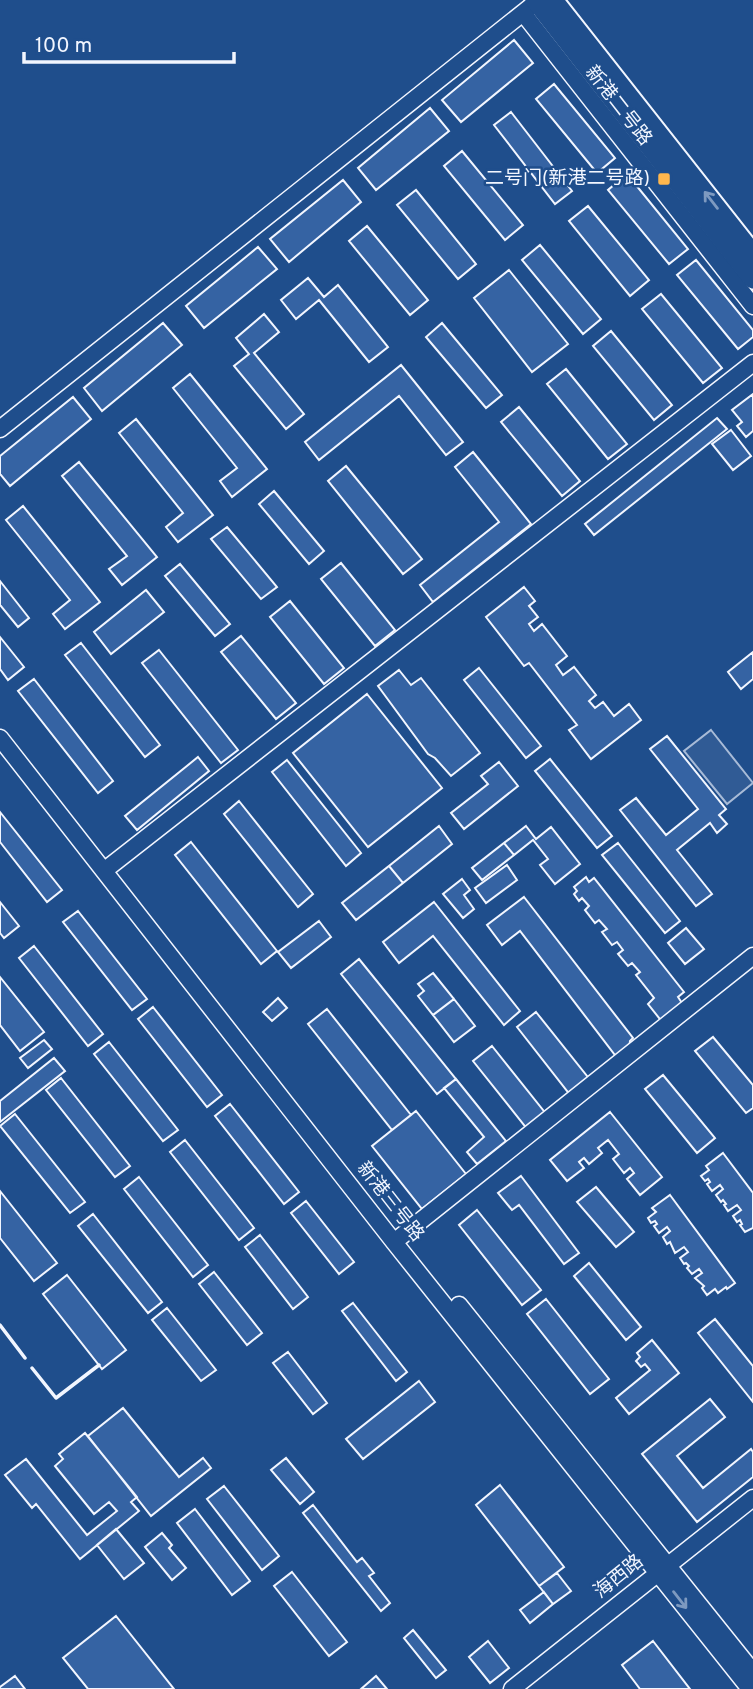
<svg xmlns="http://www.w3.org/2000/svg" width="753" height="1689" font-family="Overpass,'Noto Sans SC',sans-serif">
<rect width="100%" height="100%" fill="#1f4e8c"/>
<path fill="#305b95" stroke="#a8bbd7" stroke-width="2" d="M711,730L753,783L727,804L684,751Z"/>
<path fill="#3563a3" stroke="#f2f6ff" stroke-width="2" d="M514,40L533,63L461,122L442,100Z
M554,84L615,158L597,173L536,99Z
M430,108L449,131L376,190L358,168Z
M511,112L572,191L555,204L494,125Z
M462,151L523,225L505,240L444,166Z
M627,174L688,249L669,264L608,190Z
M343,180L361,202L289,262L270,239Z
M416,190L476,264L458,279L397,205Z
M588,206L649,280L630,296L569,221Z
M367,226L428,300L410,315L349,241Z
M540,245L601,319L583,334L522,260Z
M258,247L277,269L204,328L186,306Z
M696,260L753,330V337L738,349L677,275Z
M509,270L568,344L532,372L474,298Z
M308,278L324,297L338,285L388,347L369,362L319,300L296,319L281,300Z
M661,294L722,368L703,383L642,309Z
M264,314L279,332L254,353L304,414L286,429L234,366L249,354L236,338Z
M163,323L182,345L102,411L84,388Z
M442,323L502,395L486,408L426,337Z
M611,331L672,405L654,420L593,346Z
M401,365L463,442L446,455L399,396L319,460L305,442Z
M566,369L627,444L608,459L547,384Z
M190,374L267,469L232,497L220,481L237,468L173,388Z
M753,394V431L746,437L737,426L742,422L732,410Z
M73,397L91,419L10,486L0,474V456Z
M519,407L580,481L562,496L501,422Z
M717,418L727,429L594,535L585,524Z
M136,419L213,515L178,542L166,527L183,513L119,433Z
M731,430L751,456L733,470L712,444Z
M473,452L531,524L433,602L420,585L499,522L455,467Z
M79,462L157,557L122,585L109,569L127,556L62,476Z
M346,466L422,559L403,574L328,481Z
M274,491L324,551L309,564L259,504Z
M23,506L100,602L65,629L53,614L70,600L6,520Z
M227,527L277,587L261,599L211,539Z
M341,563L395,630L375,646L321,579Z
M180,564L230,624L215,636L165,576Z
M0,581L29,618L18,627L0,605Z
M524,587L535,601L529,606L538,617L529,624L534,631L542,624L567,656L556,665L563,675L574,667L596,695L589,701L595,708L603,702L614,716L629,704L641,720L591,759L569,730L577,725L529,663L524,666L486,617Z
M146,590L164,612L111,654L94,632Z
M290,601L344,668L324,684L270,617Z
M241,636L296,703L276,719L221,652Z
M0,637L24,667L8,680L0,669Z
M81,643L160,745L145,757L65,655Z
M159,650L238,750L221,763L142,663Z
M753,652V679L741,689L728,672Z
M479,668L541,746L526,758L464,680Z
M399,670L411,685L421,678L480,753L451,776L435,758L428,754L378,686Z
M34,679L113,781L98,793L18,691Z
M367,694L442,788L368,847L293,753Z
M667,736L726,809L719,815L727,824L717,833L710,823L677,850L712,894L696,906L620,810L636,798L666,835L698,809L650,749Z
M198,757L209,771L137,830L125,816Z
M550,759L612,836L597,848L535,771Z
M287,760L361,853L346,866L272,772Z
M499,762L518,786L464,829L451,813L488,784L481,776Z
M239,801L313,894L298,907L224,814Z
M0,812L62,890L47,902L0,842Z
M439,826L452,844L403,883L389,866Z
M526,826L536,839L551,827L580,864L555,884L540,865L548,859L533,840L514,855L504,843Z
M191,842L277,951L261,964L175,855Z
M504,843L514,855L482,880L472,868Z
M618,843L680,921L665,933L602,855Z
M507,865L517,880L486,903L475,888Z
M389,866L403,883L356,920L342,903Z
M586,877L589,882L594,878L684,992L678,997L684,1006L663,1023L648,1004L654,998L636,975L640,972L632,963L628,966L618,954L623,950L617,942L612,945L602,932L607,929L599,920L595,923L585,910L589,906L582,898L579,901L574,894L577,891L574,887Z
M462,879L470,890L464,895L474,909L463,918L443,894Z
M524,897L633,1038L630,1041L629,1050L618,1059L520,931L502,945L487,925Z
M0,902L19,926L4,938L0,933Z
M434,902L520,1011L504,1025L433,936L399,963L383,942Z
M78,911L147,999L132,1010L63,922Z
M319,921L331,937L291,968L278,952Z
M686,928L704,949L685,964L668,943Z
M34,946L103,1034L88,1046L19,958Z
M359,959L456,1079L437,1094L341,974Z
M433,973L454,999L433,1015L418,996L424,991L418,984Z
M0,977L44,1032L20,1051L0,1025Z
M278,998L287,1008L272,1021L263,1012Z
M454,999L475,1026L454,1042L433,1015Z
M153,1007L222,1095L207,1107L138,1019Z
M327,1009L411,1115L392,1130L308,1024Z
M536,1012L591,1081L571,1096L517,1027Z
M713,1037L753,1085V1108L746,1113L695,1051Z
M44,1040L52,1049L28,1068L20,1058Z
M109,1042L178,1130L163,1141L94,1054Z
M492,1046L547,1115L528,1130L473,1061Z
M54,1058L65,1071L0,1122V1101Z
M663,1075L715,1138L697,1153L645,1089Z
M61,1078L130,1166L115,1177L46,1090Z
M456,1079L506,1141L477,1164L467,1152L484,1137L444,1088Z
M230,1104L299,1192L284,1204L215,1116Z
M416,1111L466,1174L422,1209L372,1146Z
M610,1112L662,1177L640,1195L627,1179L634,1173L630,1168L624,1173L613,1159L619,1154L608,1140L598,1148L602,1153L589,1164L584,1158L579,1162L584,1168L567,1181L550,1160Z
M15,1114L85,1202L70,1213L0,1126Z
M185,1140L254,1228L239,1240L170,1152Z
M723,1153L753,1193V1228L745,1232L740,1225L742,1224L740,1220L737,1222L733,1216L741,1210L737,1205L728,1211L724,1205L726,1204L723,1200L721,1202L716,1195L723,1189L720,1185L712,1191L707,1184L710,1182L708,1179L705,1181L701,1176L709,1170L706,1166Z
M521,1176L579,1253L564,1264L519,1205L512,1210L498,1193Z
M139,1177L208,1265L193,1277L124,1189Z
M596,1187L634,1232L616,1247L577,1202Z
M0,1191L57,1263L34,1281L0,1238Z
M670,1195L735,1283L727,1289L726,1287L718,1293L715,1289L707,1295L702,1288L704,1286L695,1278L702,1273L699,1269L692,1274L687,1268L689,1266L686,1263L684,1264L680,1258L688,1252L684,1247L675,1253L670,1242L667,1244L663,1237L670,1231L667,1227L659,1233L654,1226L657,1224L655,1221L651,1223L648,1218L656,1212L652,1208Z
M306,1201L354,1262L339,1274L291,1213Z
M477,1210L541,1290L522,1305L459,1225Z
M93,1214L162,1302L148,1313L78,1226Z
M260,1235L308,1297L293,1309L245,1247Z
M589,1263L641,1327L626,1340L574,1276Z
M214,1272L262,1333L247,1345L199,1284Z
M67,1275L126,1350L102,1369L43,1294Z
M546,1299L609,1379L590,1394L527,1314Z
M353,1303L407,1372L396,1381L342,1311Z
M167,1308L216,1370L201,1381L152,1320Z
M715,1319L753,1366V1402L698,1333Z
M652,1340L679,1373L629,1414L616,1398L650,1370L645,1364L641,1367L636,1361L640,1357L637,1353Z
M288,1352L327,1403L313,1414L273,1363Z
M419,1381L435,1402L363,1459L346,1439Z
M710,1399L725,1417L677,1456L703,1488L751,1449L753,1452V1477L697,1522L642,1454Z
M123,1408L179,1477L203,1458L211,1468L151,1516L88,1436Z
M85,1433L137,1497L131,1502L139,1511L80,1559L36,1504L32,1508L5,1475L26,1459L87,1535L117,1511L109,1502L94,1514L55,1466L63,1459L59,1454Z
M286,1458L314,1492L300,1504L271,1470Z
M500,1485L564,1567L539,1586L476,1505Z
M224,1486L279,1556L262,1570L207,1499Z
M313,1505L357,1562L362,1558L374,1573L369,1576L390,1603L381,1611L303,1513Z
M195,1509L250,1581L232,1595L177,1523Z
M116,1529L144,1563L124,1579L97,1545Z
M162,1533L172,1545L169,1548L186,1568L172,1580L145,1547Z
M292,1572L347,1642L329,1656L274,1586Z
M557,1573L571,1591L553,1604L539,1586Z
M544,1592L553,1604L530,1623L520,1610Z
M116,1616L174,1689H88L63,1658Z
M413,1630L446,1670L436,1678L404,1638Z
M488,1641L509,1668L490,1683L469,1657Z
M653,1641L690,1689H640L622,1665Z
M15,1676L25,1689H0V1687Z
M376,1676L387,1689H361Z"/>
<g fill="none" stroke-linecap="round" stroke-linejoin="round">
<defs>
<path id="minor" d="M523,13L753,306
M0,429L539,0
M0,738L394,1242L750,1689
M105,870L753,363
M394,1242L753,956
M459,1305L753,1672
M512,1689L753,1498"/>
<path id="major" d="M535,0L753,279
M553,0L753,254"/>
</defs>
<use href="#minor" stroke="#f2f6ff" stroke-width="19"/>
<use href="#major" stroke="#f2f6ff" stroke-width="23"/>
<use href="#minor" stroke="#1f4e8c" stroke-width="16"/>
<use href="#major" stroke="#1f4e8c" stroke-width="19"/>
<path stroke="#f2f6ff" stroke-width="3.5" d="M0,1325L25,1358
M32,1368L56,1398L99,1365"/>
</g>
<defs><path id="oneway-shaft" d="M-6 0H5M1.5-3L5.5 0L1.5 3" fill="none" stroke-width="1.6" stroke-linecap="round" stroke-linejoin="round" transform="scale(1.75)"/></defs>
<g stroke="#7e9ac0">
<use href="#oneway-shaft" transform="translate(711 200) rotate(-128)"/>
<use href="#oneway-shaft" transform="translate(680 1600) rotate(52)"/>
</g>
<rect fill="#ffb74d" stroke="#1f4e8c" stroke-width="2.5" x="657" y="172" width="14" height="14" rx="3.5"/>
<g text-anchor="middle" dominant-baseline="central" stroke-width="5" stroke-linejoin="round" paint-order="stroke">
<g font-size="19" fill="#f2f6ff" stroke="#1f4e8c">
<text transform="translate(618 106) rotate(52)">新港二号路</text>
<text transform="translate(390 1202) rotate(52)">新港三号路</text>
<text transform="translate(619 1577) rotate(-39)">海西路</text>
</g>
<g font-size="19" fill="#f2f6ff" stroke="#1f4e8c" text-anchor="end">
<text x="650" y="179">二号门(新港二号路)</text>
</g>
</g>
<path d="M24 52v10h210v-10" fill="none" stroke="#f2f6ff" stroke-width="3.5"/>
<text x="35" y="52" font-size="21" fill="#f2f6ff" stroke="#1f4e8c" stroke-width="5" paint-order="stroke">100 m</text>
</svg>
